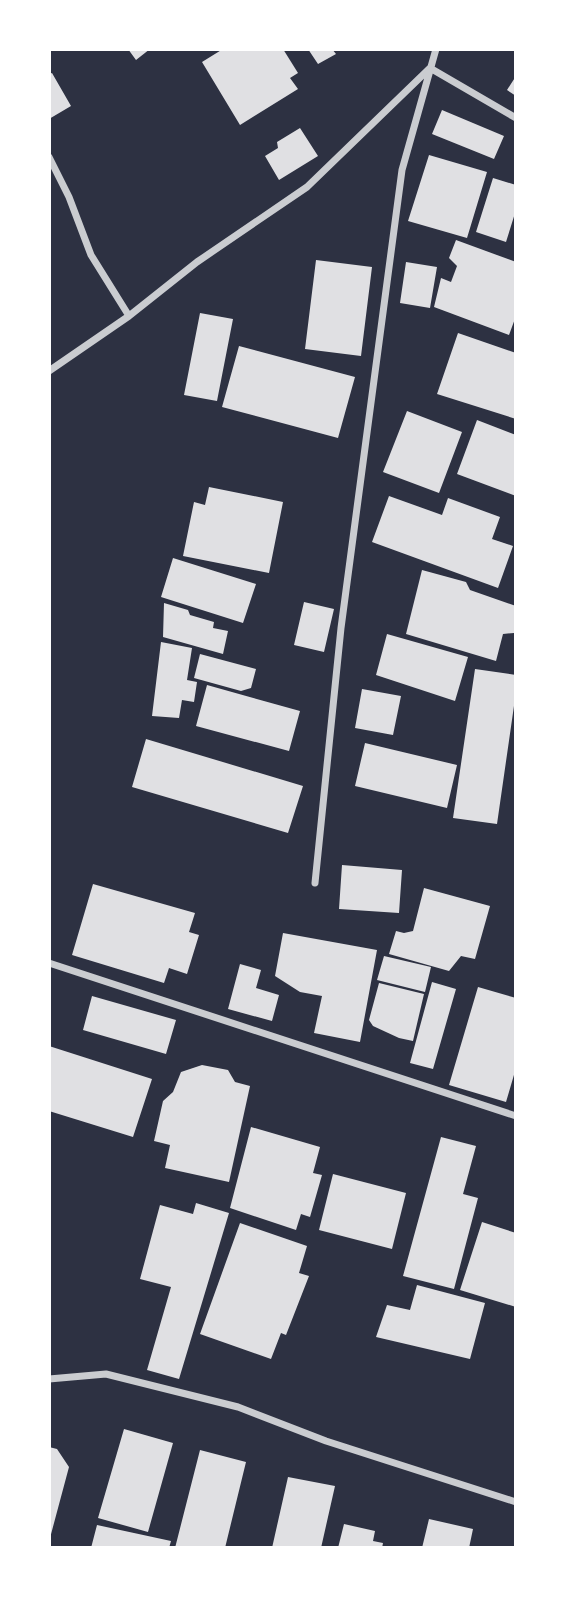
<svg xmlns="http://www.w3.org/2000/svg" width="565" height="1597" font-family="'DejaVu Sans',sans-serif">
<rect width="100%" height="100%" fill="#2d3142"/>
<path fill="#e0e0e3" d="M128,49H150L136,60Z
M223,49H283L298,73L290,78L298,89L240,125L202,62Z
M308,49H332L336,54L318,64Z
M52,73L71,106L49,119V74Z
M516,76V96L507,90Z
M442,110L504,136L494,159L432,134Z
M300,128L318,156L279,180L265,156L278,148L277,142Z
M429,155L487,172L467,238L408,221Z
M493,178L516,185V210L506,242L476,232Z
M456,240L516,262V316L509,335L434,307L441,278L451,282L457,266L449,258Z
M316,260L372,267L361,356L305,349Z
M406,262L437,267L430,308L400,303Z
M200,313L233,319L217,401L184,395Z
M458,333L516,353V419L437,394Z
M239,346L355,377L338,438L222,407Z
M407,411L462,432L439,493L383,472Z
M477,420L516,435V496L457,474Z
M209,487L283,502L269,573L183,556L194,502L205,505Z
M389,496L442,515L448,498L500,517L492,539L513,546L498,588L372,542Z
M173,558L256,584L243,623L161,597Z
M422,570L466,582L470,590L516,606V626L514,633L503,634L496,661L406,634Z
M304,602L334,609L324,652L294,645Z
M164,603L188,610L190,615L214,622L213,628L228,631L223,654L163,637Z
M387,634L468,657L455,701L376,675Z
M161,642L192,648L187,680L197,682L194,702L182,700L179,718L152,716Z
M200,654L256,669L251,688L241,691L194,678Z
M475,669L516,675V692L497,824L453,818Z
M207,685L300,711L289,751L196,726Z
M362,689L401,696L393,735L355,728Z
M146,739L303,786L288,833L132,787Z
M365,743L457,765L447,808L355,786Z
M342,865L402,870L399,913L339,909Z
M93,884L195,913L189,932L199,935L187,974L169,968L164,983L72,955Z
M424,888L490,906L475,959L461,956L449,971L389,954L396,931L404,933L413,931Z
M283,933L377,950L360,1042L314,1033L322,996L300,992L275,976Z
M384,956L431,967L425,992L377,980Z
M240,964L261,970L256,988L279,995L272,1021L228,1009Z
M432,982L456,989L433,1069L410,1063Z
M379,983L424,994L413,1041L399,1038L373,1026L369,1020Z
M478,987L516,998V1068L506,1102L449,1085Z
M92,996L176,1020L166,1054L83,1030Z
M49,1046L152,1079L133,1137L49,1111Z
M202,1065L228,1070L235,1082L250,1086L229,1182L165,1168L170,1145L154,1141L163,1101L173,1092L181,1072Z
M251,1127L320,1147L313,1173L322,1175L310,1217L301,1214L296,1230L230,1208Z
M441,1137L476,1146L463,1194L478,1198L454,1289L403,1276Z
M333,1174L406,1193L392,1249L319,1230Z
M196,1203L229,1213L179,1379L147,1370L171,1287L140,1279L160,1205L193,1214Z
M482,1222L516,1233V1307L460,1290Z
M240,1223L307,1246L299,1273L309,1276L286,1335L281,1333L271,1359L200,1334Z
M417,1285L485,1303L470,1359L376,1337L387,1305L410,1310Z
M124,1429L173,1443L148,1532L98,1518Z
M49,1447L57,1449L69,1467L50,1538Z
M200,1450L246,1462L225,1548H175Z
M288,1477L335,1486L321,1548H272Z
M429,1519L473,1529L469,1548H422Z
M344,1524L375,1531L373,1541L383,1543L382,1548H338Z
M97,1525L171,1541L169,1548H91Z"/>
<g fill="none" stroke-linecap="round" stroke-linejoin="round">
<path stroke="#caccd0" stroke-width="7" d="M430,68L516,118
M49,157L69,197L91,255L129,316
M49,371L129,316L197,262L307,187L430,68
M315,883L341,628L402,170L436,49
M49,963L516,1116
M49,1379L106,1374L238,1407L326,1441L516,1502"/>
</g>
<rect width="565" height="1597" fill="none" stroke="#ffffff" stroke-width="102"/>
</svg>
